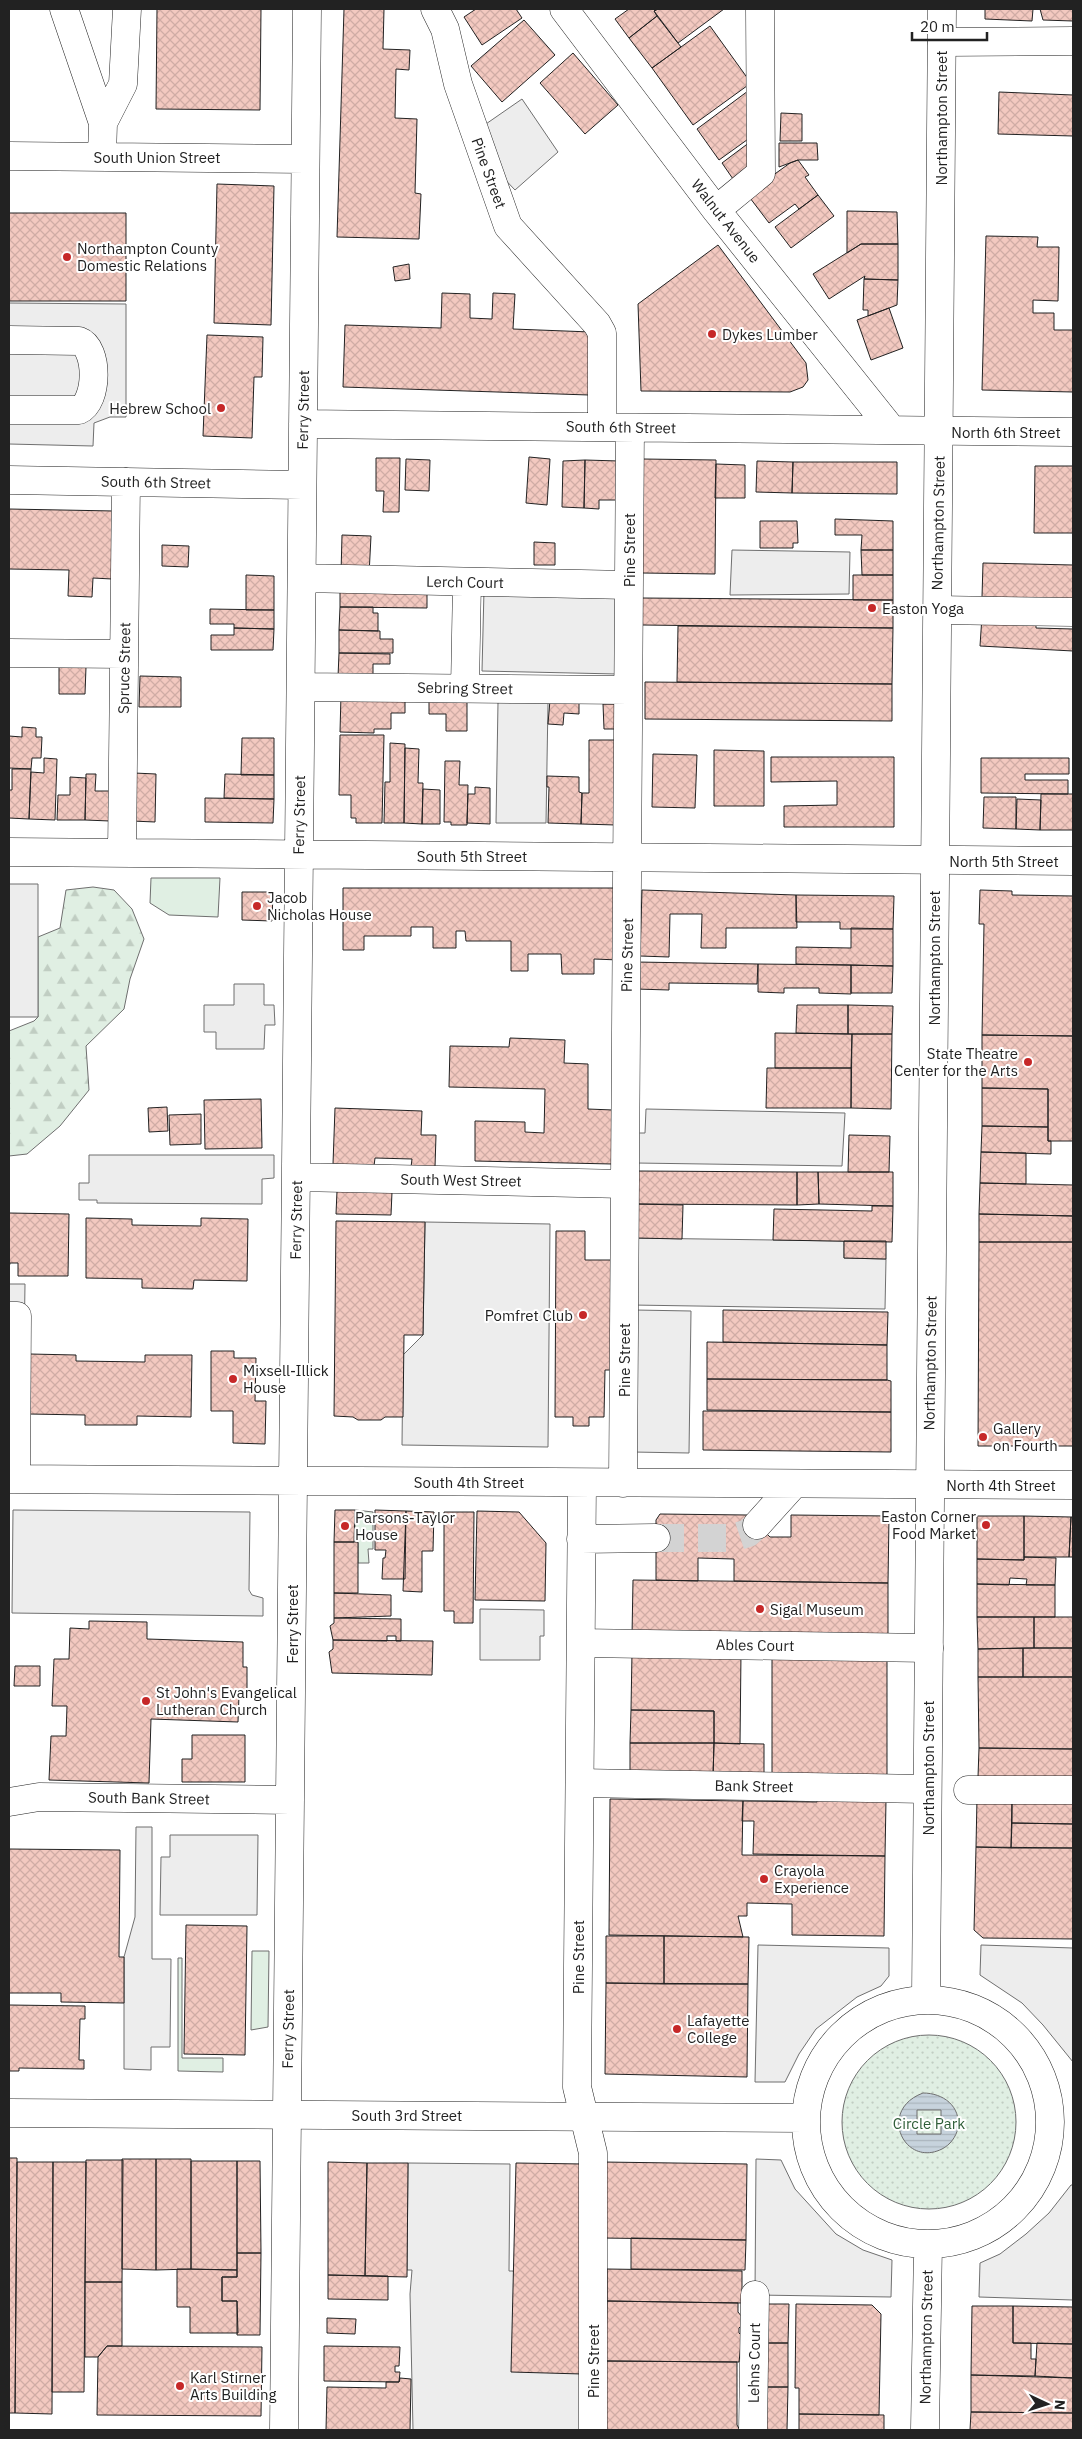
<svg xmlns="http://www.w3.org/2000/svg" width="1082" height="2439" font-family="'IBM Plex Sans',sans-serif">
<defs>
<pattern id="forest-firs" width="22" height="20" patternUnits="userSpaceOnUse" patternTransform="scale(1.25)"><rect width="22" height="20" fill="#e0efe3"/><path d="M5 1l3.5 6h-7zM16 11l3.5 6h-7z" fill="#c0cdc2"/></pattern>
<pattern id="park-dots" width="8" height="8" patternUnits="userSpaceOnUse" patternTransform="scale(1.25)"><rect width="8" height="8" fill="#e0efe3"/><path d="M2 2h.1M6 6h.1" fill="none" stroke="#c0cdc2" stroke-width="1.8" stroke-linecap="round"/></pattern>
<pattern id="water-rules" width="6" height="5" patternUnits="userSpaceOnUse" patternTransform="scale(1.25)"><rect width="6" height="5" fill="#c7d3dd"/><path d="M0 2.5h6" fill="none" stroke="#abb5bd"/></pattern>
<pattern id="building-cross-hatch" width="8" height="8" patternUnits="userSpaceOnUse" patternTransform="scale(1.25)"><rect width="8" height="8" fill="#f3c9c0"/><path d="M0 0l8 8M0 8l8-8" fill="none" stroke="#d0aca5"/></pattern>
</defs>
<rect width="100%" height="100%" fill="#fff"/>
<path fill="#e0efe3" stroke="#6f6f6f" d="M151,878H220L218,917L169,915L150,903Z
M355,1510L373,1512V1549H368L369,1563H358V1543L355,1542Z
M252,1951H269L268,2027L251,2030Z
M178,1958H182V2058H223V2072L178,2071Z"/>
<path fill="url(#forest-firs)" stroke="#6f6f6f" d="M93,887L114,890L132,909L144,939L130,979L124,1009L86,1046L89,1090L60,1126L27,1154L9,1156V1031L34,1021L38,1017V937L60,928L66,890Z"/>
<path fill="url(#park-dots)" stroke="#6f6f6f" d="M842 2122a87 87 0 1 1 174 0a87 87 0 1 1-174 0Z"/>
<path fill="#ededed" stroke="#6f6f6f" d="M522,99L558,152L515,190L496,170L483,126Z
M9,303L126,304V417H110L94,423L93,446L9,444Z
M732,550L850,552L849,594L730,595Z
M484,590L619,593L617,674L482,671Z
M498,702L548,703L546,823H496Z
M9,884H38V1017H9Z
M234,984H264V1005H274L275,1025H265L264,1049H216V1032H204V1005H234Z
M646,1109L845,1113L842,1166L636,1163L635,1133H645Z
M89,1155H274V1178L262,1179V1204L97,1203V1200H79V1183H89Z
M425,1222L550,1224L548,1447L402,1445L403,1355L423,1335Z
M633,1238L844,1241V1258L886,1259L885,1309L632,1305Z
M9,1284H25L24,1352H9Z
M635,1310L691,1311L689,1453L633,1452Z
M13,1510L250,1512L249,1590L252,1595L263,1598V1616L12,1613Z
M480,1609L544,1610V1636H540V1660H480Z
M136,1827H152V1959H171L170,2047H151V2070L124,2069V1957L135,1917Z
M170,1835H258L257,1915H160L161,1857H170Z
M758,1945L889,1948V1976L881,1986L857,1997L816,2029L799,2054L785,2082H755Z
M981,1945L1073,1948V2062L1043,2025L1022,2003L980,1975Z
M756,2159L781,2160L795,2189L836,2234L863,2250L892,2260L891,2297L755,2295Z
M408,2163L510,2164L509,2271H513L582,2374L580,2430H413L410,2294L412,2270H407Z
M1071,2185H1073V2300L979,2297L980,2263L1000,2254L1026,2234L1049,2213Z"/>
<path fill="url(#water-rules)" stroke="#6f6f6f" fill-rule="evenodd" d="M923,2093C943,2093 961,2106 958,2128C956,2137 950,2145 942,2149C904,2168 877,2110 923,2093ZM917,2110H941V2134H917Z"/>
<path fill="url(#building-cross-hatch)" stroke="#222" d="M157,9H261L260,110L156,109Z
M344,9H384L383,49L410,50L409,70L396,69L395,118L417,119L415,193L421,194L419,239L337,237Z
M476,9H516L522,18L482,45L464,17Z
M629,9H658L654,11L657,16L629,38L615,19Z
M658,9H724L678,43L654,11Z
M985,9H1033L1032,21L985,19Z
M1040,9H1073V21L1043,20Z
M657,16L681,47L652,68L629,38Z
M524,20L555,55L502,102L471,66Z
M710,26L751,83L693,125L652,68Z
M573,53L618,105L585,134L540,83Z
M752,88L751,137L719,160L697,129Z
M999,92L1073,95V136L998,134Z
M781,113L802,114V141H780Z
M750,142L756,161L733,179L722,163Z
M779,143H817L818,160H798L779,167Z
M798,160L809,175L805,177L818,195L799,209L795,204L769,223L747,194L790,163Z
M217,184L274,186L271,325L214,323Z
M818,195L834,216L791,248L775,227Z
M847,211L897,212L898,244H861L847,253Z
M9,213H126V301H9Z
M986,236L1038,237L1037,247H1059L1058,301L1033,300V313H1054V330H1073V392L982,390Z
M861,244H898V280L864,279L865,276L829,299L813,274Z
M718,245L806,363L808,380L803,387L790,392L641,391L638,304Z
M409,264L410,279L395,281L393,267Z
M864,279L898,280L897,305L868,316V310H863Z
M442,293L470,294V318L492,319L493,293L515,294L513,329L591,332L589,395L343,387L345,325L441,328Z
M889,308L903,348L871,360L857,320Z
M207,335L263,337L262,377H254L252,438L203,436Z
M529,457L550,459L547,505L526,503Z
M376,458H400L399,512H383L384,491H376Z
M406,459L430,460L429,491L405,490Z
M643,459L716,460L715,574L642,573Z
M585,460L584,508L562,507L563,461Z
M585,460L619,461L618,500H599V509L584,508Z
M757,461L793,462L792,493L756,492Z
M793,462H897V494L792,493Z
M716,464L745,465V498H715Z
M1035,466H1073V533H1034Z
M9,509L114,511L112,579L93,578L92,597L68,596L69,570L9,569Z
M835,519L893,521V550H861L862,535H835Z
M760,521H797L798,543H793V548H760Z
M342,535L371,536L369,575L341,574Z
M534,542L555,543V565H534Z
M162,545L189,546L188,567L162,566Z
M861,550H893V575H862Z
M983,563L1073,565V600L982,597Z
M246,575L274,576V610H246Z
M853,575H893V600H853Z
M340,585L427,587V608L340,607Z
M642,598L893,600V628L642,625Z
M340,607H373V613H378V631L339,630Z
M210,609L274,610V629L234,628V624H210Z
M982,616L1036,619V628L1073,629V651L980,646Z
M678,626L893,628L892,684L677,682Z
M234,628L274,629L273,650H211V635H234Z
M339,630L380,631V639H393V653H339Z
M339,653L390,654V664H373V678L338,677Z
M59,666L86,667L85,694H59Z
M140,676L181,677V707H139Z
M645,682L892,684V721L645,719Z
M341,695L405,696V713H391V729H374V733L340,732Z
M429,695H467V731H446V714H429Z
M550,700L579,702V714L564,713L563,725L548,724Z
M603,704H617L618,729H604Z
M22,727L36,728V737H42L41,758H32L31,769L9,768V736L22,737Z
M340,735H384L382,823H356V818H351V795H339Z
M242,738H274V775H241Z
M589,740H617L616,825L581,824L582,793H589Z
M390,743L405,744L404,823H384L385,782H390Z
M405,748L419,749L418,783H423L422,824L404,823Z
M714,750L764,751V806H714Z
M653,754L697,755L695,808L652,807Z
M771,757H894V827H784V806L837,805V781L771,782Z
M44,758L57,759L55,820L29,819L31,772L44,773Z
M981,758H1069V774H1025V780H1068V794L981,793Z
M445,761H460L459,785H468L467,825H451V822H444Z
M12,769H31L29,819L9,818V790H12Z
M134,773L156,774L155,822L132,821Z
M86,774H96L95,791H111L110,821L85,820Z
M225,774L274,775V799L224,798Z
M547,776L579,777V792L582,793L581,824L548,823L549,787H547Z
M70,777L86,778L85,820H57L58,795H70Z
M475,787L490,788V824L467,823L468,794H475Z
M423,789L440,790V824H422Z
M1041,794H1073V830H1040Z
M984,797H1016V829L983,828Z
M205,798L274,799L273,823L205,822Z
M1017,799L1041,800L1040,830L1016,829Z
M343,888H619V960L594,959V974H562L561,954H528V971H511V941H466L465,931H456V948H433V927H411V936H364V950H343Z
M642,890L796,895L797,928H726V948H701L702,914H670L669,957L640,956Z
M980,890L1012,891V895L1073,896V1036L982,1035L984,924H979Z
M242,892H273L272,921L242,920Z
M796,895L894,896L893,929H840V922H796Z
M851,928L893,929V966L796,964V947L851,948Z
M636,962L758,964L757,984L669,983V990L636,989Z
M758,964L851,965V994L819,993V988H784V993L758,992Z
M851,965L893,966L892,993H851Z
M797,1005H848V1034L796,1033Z
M848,1005L893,1006L892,1034H848Z
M775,1033L852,1034L851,1068H775Z
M852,1034H892L891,1109L851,1108Z
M982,1035L1073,1036V1141H1048V1089L982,1088Z
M510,1038L565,1040L564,1063L588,1064V1109L613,1110L612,1164L475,1161V1121L525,1122V1132L544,1133L545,1089L449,1087L450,1046L509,1047Z
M767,1068H851V1108H766Z
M982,1088L1048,1089V1127L982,1126Z
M261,1099L262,1148L205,1149L204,1100Z
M167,1107L168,1131L149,1132L148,1108Z
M335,1108L422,1111L421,1135H436L435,1167H411L412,1159L375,1158L374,1166L333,1164Z
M201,1114V1144L170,1145L169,1115Z
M982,1126L1048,1127V1141H1051V1154L981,1152Z
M849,1135L890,1136L889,1172H848Z
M981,1152L1026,1153V1184L980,1183Z
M637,1171L797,1172V1205L637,1204Z
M797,1172H818L819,1204L797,1205Z
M818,1172H893V1206L819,1204Z
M980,1183L1073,1185V1216L979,1214Z
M337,1191L392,1192L391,1215L336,1214Z
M637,1204L683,1205L682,1239L637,1238Z
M9,1205V1213L69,1214L68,1276H18V1263H10L9,1268Z
M872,1206H893L892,1242L773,1240L774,1209L872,1211Z
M979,1214L1073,1216V1242H979Z
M86,1218L132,1219V1225L201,1226V1218L248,1219L247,1281L194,1280L193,1289L142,1288V1279L86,1278Z
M336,1221L425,1222L423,1335H404L403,1417H385L381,1420H358L353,1417L334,1416Z
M556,1231H585V1260H611V1370H605L604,1417H589V1426H573V1417H555Z
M844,1241H886V1259L844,1258Z
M979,1242H1073V1446H978Z
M723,1310L888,1312L887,1345L723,1342Z
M707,1342L887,1345V1380L707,1379Z
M211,1351H234V1358H256L255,1401H266L265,1444L233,1443V1411H211Z
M30,1354L76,1355V1361L145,1362V1355H192L191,1417L137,1416V1425H85V1415L29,1414Z
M707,1379L887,1380L891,1381V1412L707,1410Z
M703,1411L891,1412V1452L703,1450Z
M335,1510H355L354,1542H334Z
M375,1510L406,1511L405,1579H382L383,1558H385L386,1550H375Z
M406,1511L434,1512L433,1551H422V1592L403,1591Z
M477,1511L519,1512L546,1543L545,1601L475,1600Z
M444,1512H474L473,1623H454V1611H444Z
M660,1514L747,1515L770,1537H791V1515L889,1516L888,1583L734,1581V1559L698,1558V1581L656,1580V1520Z
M977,1516H1024V1560L977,1559Z
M1024,1516L1071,1517L1069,1557H1024Z
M1071,1517H1073V1557H1069Z
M334,1542H358V1593H334Z
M1024,1557L1056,1558L1055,1585H1026L1027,1579L1010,1578L1009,1585L977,1584V1559L1024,1560Z
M633,1580L888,1583V1638L632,1636Z
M977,1584L1055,1585V1617H977Z
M334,1593L391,1595V1616L334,1618Z
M977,1617H1034V1648L978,1649Z
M1034,1617H1073V1648H1034Z
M334,1618L401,1619V1641H396V1636H387V1641L333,1640L330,1626L334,1623Z
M89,1621L147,1622V1639L243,1642V1667H247V1695H239L238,1722L151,1719L149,1783L49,1780L51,1736H66L67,1706H52L54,1659H69L70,1628L89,1629Z
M333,1640L433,1641L432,1675L332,1673L329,1652L333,1649Z
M1023,1648H1073V1677H1023Z
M1023,1648V1677H978V1649Z
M887,1650V1780L772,1777V1651Z
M632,1652L741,1653L740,1744L714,1743V1711L631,1710Z
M15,1666H40V1686H14Z
M978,1677H1073V1749L979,1748Z
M631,1710L714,1711V1743H630Z
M192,1735H245V1782H182V1759H192Z
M630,1743H714L713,1777L630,1775Z
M714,1743L764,1744V1777H713Z
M979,1748L1073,1749V1777H978Z
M977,1798L1012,1799L1011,1848L976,1847Z
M610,1799L743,1801L742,1855L885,1856L884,1936L792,1935V1904L747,1903V1916H738L743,1937L609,1935Z
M817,1799L886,1800L885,1856L753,1854L754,1821H742L743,1801L817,1802Z
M1012,1799H1073V1824L1012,1823Z
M1012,1823L1073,1824V1848H1011Z
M976,1847L1073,1848V1939L983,1938L974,1930Z
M9,1849L120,1850L119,1957H124V2003L61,2002V1993H9Z
M186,1925L247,1926L245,2055L184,2054Z
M606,1936H664V1984L606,1983Z
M664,1936L749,1937L748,1984H664Z
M606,1983L748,1984L747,2077L605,2074Z
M9,2005L85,2006V2019H80L79,2060H84V2069L19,2068V2071H9Z
M9,2158H17V2162L15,2413H9Z
M122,2159H156V2270L122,2269Z
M156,2159H191V2269L156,2270Z
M86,2160H123L122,2282H85Z
M191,2161H237V2270L191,2269Z
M237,2161H260L261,2253H237Z
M17,2162H53L52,2414L15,2413Z
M53,2162H86L84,2392H52Z
M328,2162L367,2163L365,2276L328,2275Z
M603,2162L747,2164L746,2240L602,2238Z
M367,2163H408L407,2277L365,2276Z
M516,2163L583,2164L582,2374L511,2372Z
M631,2238L746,2240L745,2270L631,2269Z
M237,2253H261L260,2335H237V2301H222V2277H237Z
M177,2269L237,2270V2277H222V2301H237L238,2333H190V2307H177Z
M607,2269L742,2271V2303L607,2301Z
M328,2275L388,2276V2300L328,2299Z
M85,2282H122V2346H107L98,2357H85Z
M607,2301L738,2303V2312L742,2317V2325L739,2328V2333L742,2336L739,2362L606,2361Z
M762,2304H789L788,2343H761Z
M796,2304L872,2305L881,2314L879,2415L799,2414V2388H795Z
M972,2306H1013V2343H1031V2359H1036L1035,2376L971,2375Z
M1013,2306L1073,2307V2344L1013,2343Z
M327,2318L356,2319L355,2334L327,2333Z
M761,2343H788V2387H761Z
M1037,2343L1073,2344V2378L1035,2376Z
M107,2346L262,2347L261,2416L97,2415L98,2357Z
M324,2346L400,2347L399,2366H395V2372H400L399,2382L324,2381Z
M606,2361L737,2362V2425L740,2430H605Z
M971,2375L1073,2378V2413L971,2412Z
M400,2378L411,2379L410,2430H326L327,2387L386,2388V2382H399Z
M761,2387H788L787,2430H761Z
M971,2412L1073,2413V2430H970Z
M799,2414L884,2415V2430H799Z"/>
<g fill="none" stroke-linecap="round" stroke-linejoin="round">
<path stroke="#d3d3d3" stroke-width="28" stroke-dasharray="28 14" stroke-linecap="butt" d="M656,1538H733L748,1533L757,1525"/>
<defs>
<path id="minor" d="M64,9L103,123L102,157
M435,9L445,29L458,84L508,226L597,324L602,333V427
M564,9L716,210L892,430
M942,42L1073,41
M103,123L123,84L127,9
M9,156L305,159
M716,210L761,173L760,9
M9,340L79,341C99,348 98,402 79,410H9
M303,424L1073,432
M9,480L302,485
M302,578L629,585
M937,610L1073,612
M9,653L124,654
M301,687L628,690
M465,688L467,582
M9,852L1073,861
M122,853L126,482
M296,1177L625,1184
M9,1316H17L16,1479
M9,1479L1073,1485
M582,1483L577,2087L593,2153V2430
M623,1483L630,428
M757,1525L794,1484
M581,1539L656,1538
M581,1643L929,1648
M580,1783L927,1789
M968,1790H1073
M9,1802L39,1797L290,1800
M284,2430L307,9
M753,2430L755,2295"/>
<path id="major" d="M926,1997L942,9
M806 2122a122 122 0 1 1 244 0a122 122 0 1 1-244 0Z
M9,2113L805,2118
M925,2430L928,2244"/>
</defs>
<use href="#minor" stroke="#222" stroke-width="29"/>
<use href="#major" stroke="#222" stroke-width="29"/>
<use href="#minor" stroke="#fff" stroke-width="28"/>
<use href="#major" stroke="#fff" stroke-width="28"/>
</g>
<g fill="#c62828" stroke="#fff" stroke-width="2">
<circle cx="67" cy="257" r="5"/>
<circle cx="712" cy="334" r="5"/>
<circle cx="221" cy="408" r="5"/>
<circle cx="872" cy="608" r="5"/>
<circle cx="257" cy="906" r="5"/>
<circle cx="1028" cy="1062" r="5"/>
<circle cx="583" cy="1315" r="5"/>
<circle cx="233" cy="1379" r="5"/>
<circle cx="983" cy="1437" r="5"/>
<circle cx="986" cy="1525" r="5"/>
<circle cx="345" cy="1526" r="5"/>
<circle cx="760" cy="1609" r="5"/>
<circle cx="146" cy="1701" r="5"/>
<circle cx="764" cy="1879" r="5"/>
<circle cx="677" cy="2029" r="5"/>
<circle cx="180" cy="2386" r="5"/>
</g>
<g text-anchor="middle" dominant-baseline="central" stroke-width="4" stroke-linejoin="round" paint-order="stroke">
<g font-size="15" fill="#222" stroke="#fff">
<text transform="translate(941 118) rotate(-90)">Northampton Street</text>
<text x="157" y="157">South Union Street</text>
<text transform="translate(489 173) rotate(70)">Pine Street</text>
<text transform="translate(726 221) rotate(52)">Walnut Avenue</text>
<text transform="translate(303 410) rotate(-89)">Ferry Street</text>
<text transform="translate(621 427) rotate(1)">South 6th Street</text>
<text x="1006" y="432">North 6th Street</text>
<text transform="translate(156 482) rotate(1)">South 6th Street</text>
<text transform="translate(938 523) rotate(-89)">Northampton Street</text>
<text transform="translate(629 550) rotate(-90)">Pine Street</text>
<text transform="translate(465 582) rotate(1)">Lerch Court</text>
<text transform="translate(124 668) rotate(-89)">Spruce Street</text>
<text transform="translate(465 688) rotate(1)">Sebring Street</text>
<text transform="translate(299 815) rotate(-89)">Ferry Street</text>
<text x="472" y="856">South 5th Street</text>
<text x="1004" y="861">North 5th Street</text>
<text transform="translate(627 955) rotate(-89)">Pine Street</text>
<text transform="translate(934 958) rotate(-90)">Northampton Street</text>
<text transform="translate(461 1180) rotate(1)">South West Street</text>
<text transform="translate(296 1220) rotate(-89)">Ferry Street</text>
<text transform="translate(624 1360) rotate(-90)">Pine Street</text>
<text transform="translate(930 1363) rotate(-89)">Northampton Street</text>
<text x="469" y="1482">South 4th Street</text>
<text x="1001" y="1485">North 4th Street</text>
<text transform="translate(292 1624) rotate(-90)">Ferry Street</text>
<text transform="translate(755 1645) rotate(1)">Ables Court</text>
<text transform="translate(928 1768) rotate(-90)">Northampton Street</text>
<text transform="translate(754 1786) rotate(1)">Bank Street</text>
<text transform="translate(149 1798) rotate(1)">South Bank Street</text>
<text transform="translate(578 1957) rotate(-90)">Pine Street</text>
<text transform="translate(288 2029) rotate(-89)">Ferry Street</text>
<text x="407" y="2115">South 3rd Street</text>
<text transform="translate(926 2337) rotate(-89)">Northampton Street</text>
<text transform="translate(593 2361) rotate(-90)">Pine Street</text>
<text transform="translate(754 2363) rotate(-89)">Lehns Court</text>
</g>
<g font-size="15" fill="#222" stroke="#fff" text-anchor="start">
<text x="77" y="248">Northampton County<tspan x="77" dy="17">Domestic Relations</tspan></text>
<text x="722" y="334">Dykes Lumber</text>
<text x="211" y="408" text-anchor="end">Hebrew School</text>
<text x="882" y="608">Easton Yoga</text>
<text x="267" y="897">Jacob<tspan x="267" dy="17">Nicholas House</tspan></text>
<text x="1018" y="1053" text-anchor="end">State Theatre<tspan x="1018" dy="17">Center for the Arts</tspan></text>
<text x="573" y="1315" text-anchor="end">Pomfret Club</text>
<text x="243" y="1370">Mixsell-Illick<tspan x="243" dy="17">House</tspan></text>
<text x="993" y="1428">Gallery<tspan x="993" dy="17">on Fourth</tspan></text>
<text x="976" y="1516" text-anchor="end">Easton Corner<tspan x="976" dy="17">Food Market</tspan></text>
<text x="355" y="1517">Parsons-Taylor<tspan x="355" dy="17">House</tspan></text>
<text x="770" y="1609">Sigal Museum</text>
<text x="156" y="1692">St John's Evangelical<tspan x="156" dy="17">Lutheran Church</tspan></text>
<text x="774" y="1870">Crayola<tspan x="774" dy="17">Experience</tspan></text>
<text x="687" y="2020">Lafayette<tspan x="687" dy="17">College</tspan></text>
<text x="190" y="2377">Karl Stirner<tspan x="190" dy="17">Arts Building</tspan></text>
</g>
<g font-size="15" fill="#2f5e38" stroke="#fff">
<text x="929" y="2123">Circle Park</text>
</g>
</g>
<rect width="1082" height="2439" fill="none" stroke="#222222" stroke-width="20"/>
<g transform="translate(1047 2404) rotate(94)" stroke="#ffffff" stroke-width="4" paint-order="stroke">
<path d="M0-4L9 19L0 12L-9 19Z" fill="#222222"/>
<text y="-8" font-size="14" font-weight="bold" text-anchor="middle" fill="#222222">N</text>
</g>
<path d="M912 32v8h75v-8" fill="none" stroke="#222222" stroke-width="2.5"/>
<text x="920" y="32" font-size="15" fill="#222222" stroke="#ffffff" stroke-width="4" paint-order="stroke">20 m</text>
</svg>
